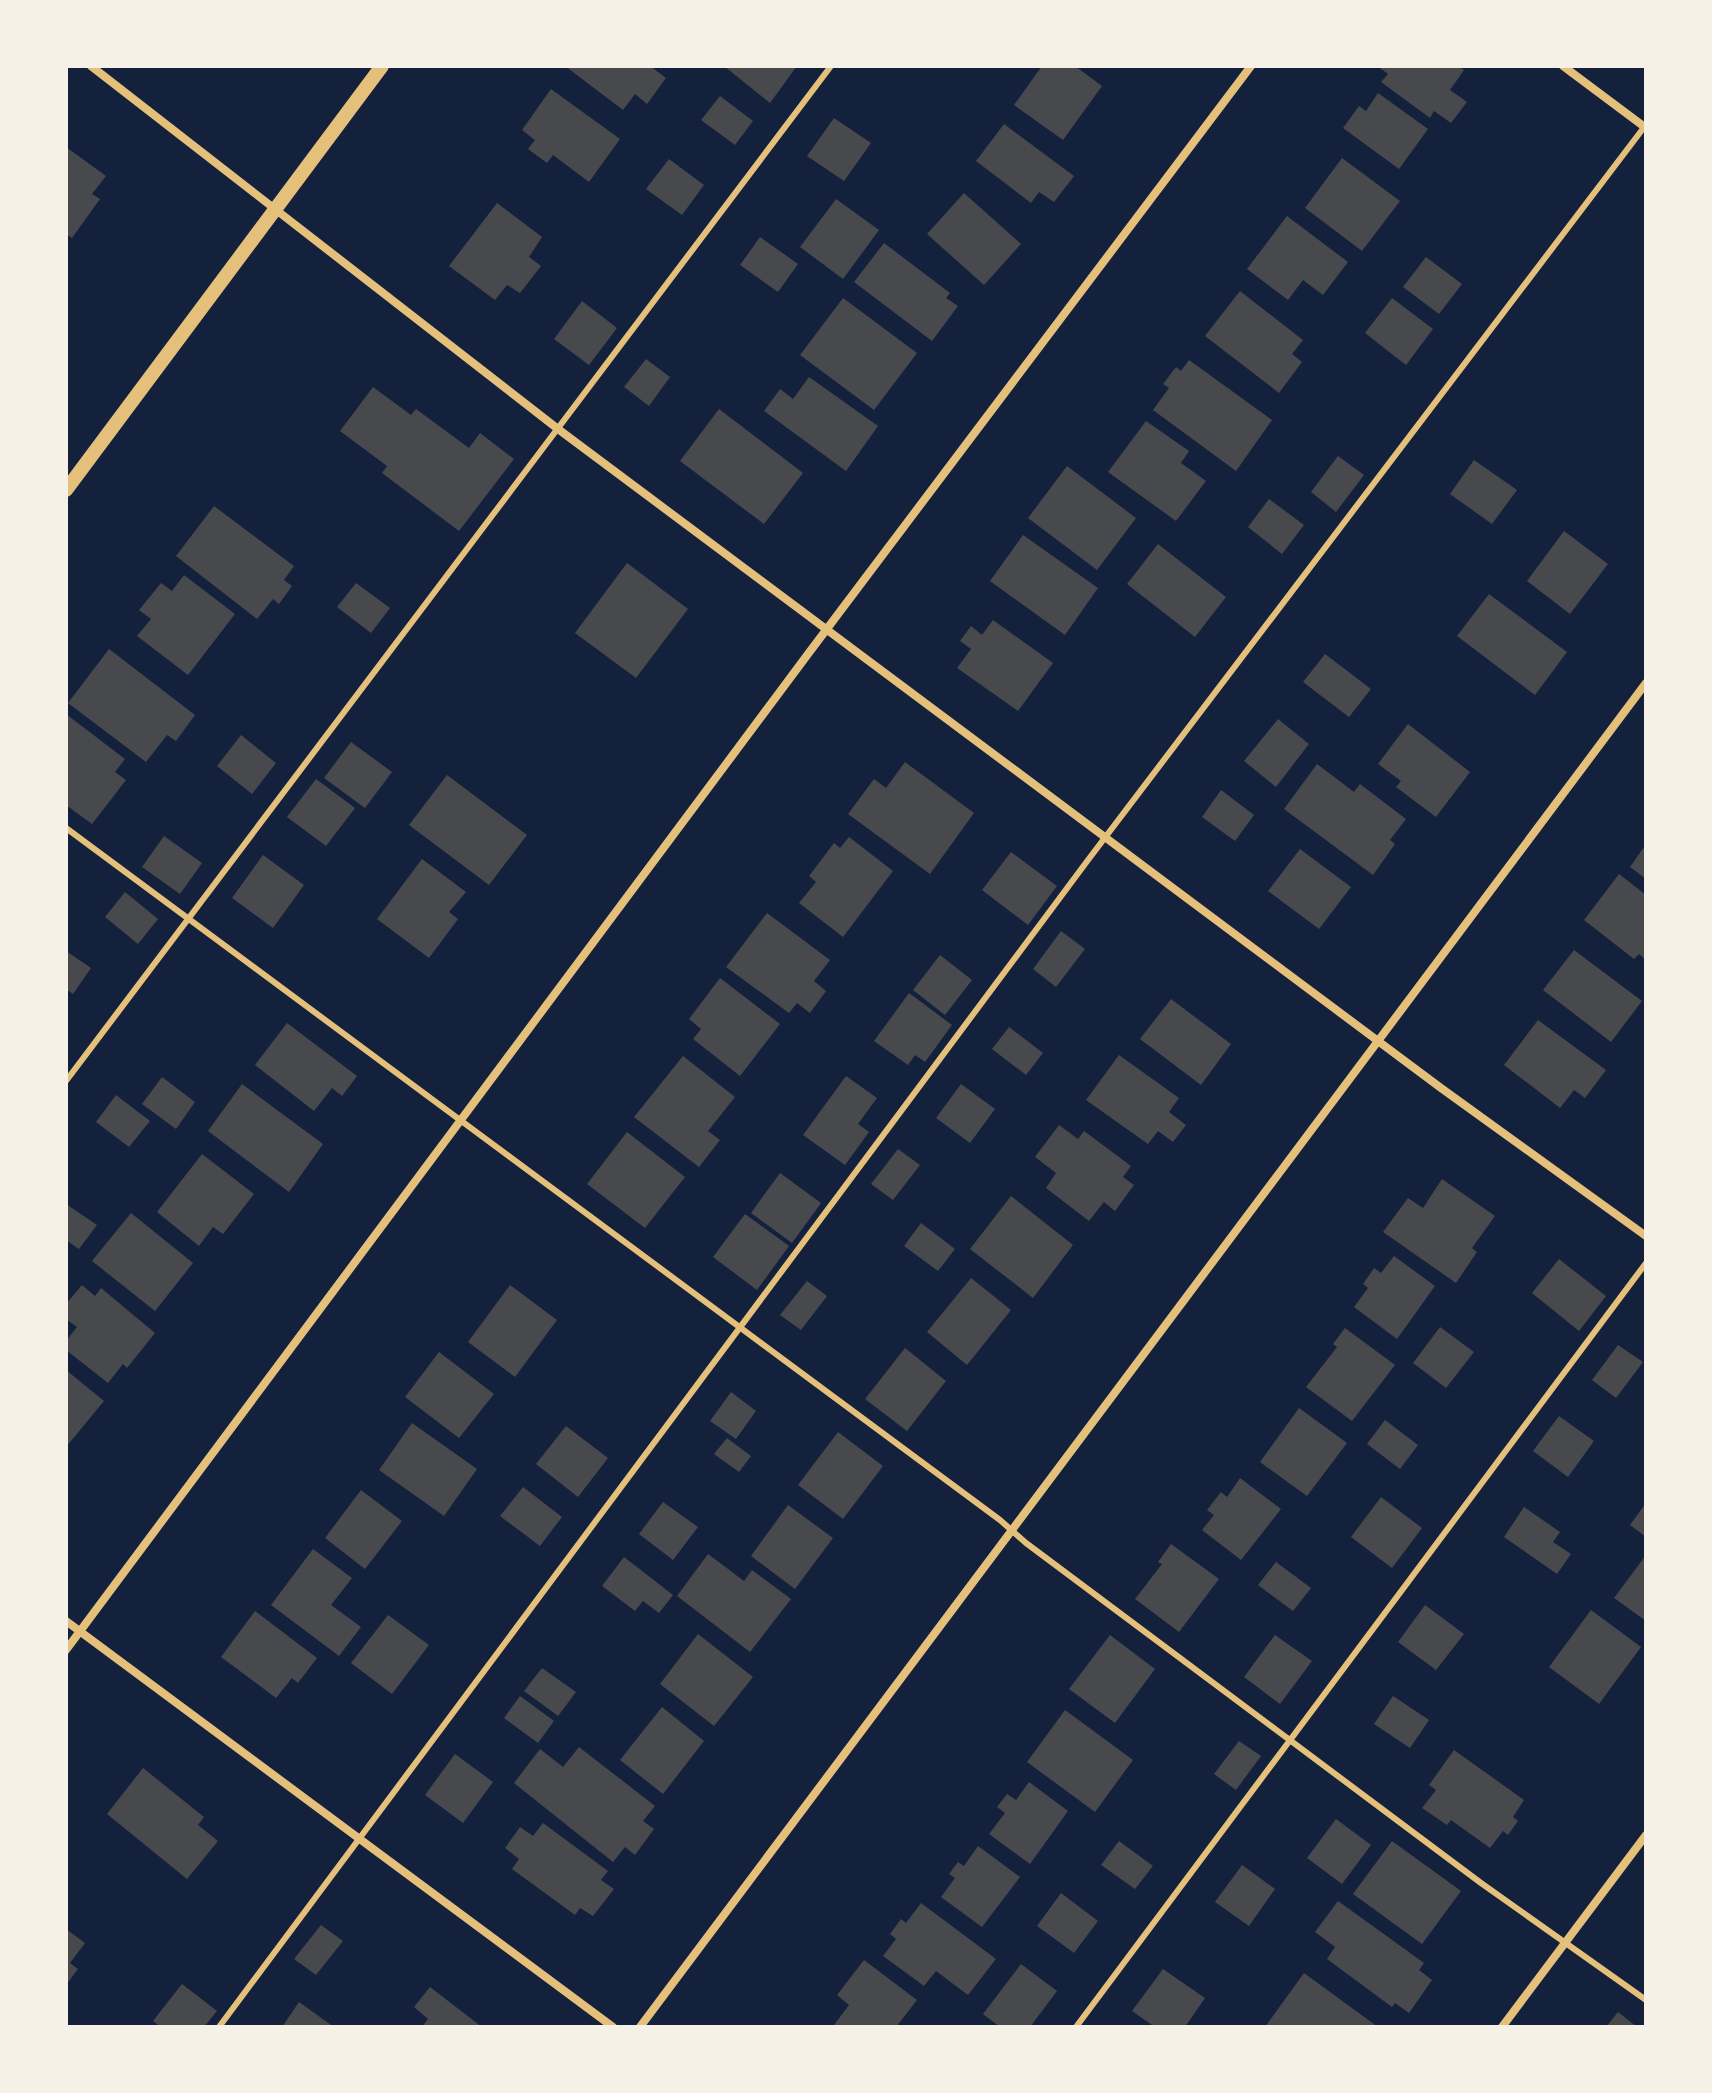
<svg xmlns="http://www.w3.org/2000/svg" width="1712" height="2093" font-family="'Fira Sans Condensed',sans-serif">
<rect width="100%" height="100%" fill="#14213d"/>
<path fill="#48494c" d="M565,66H650L666,78L647,104L635,94L623,110Z
M724,66H797L770,103Z
M1042,66H1075L1102,86L1063,140L1014,105Z
M1377,66H1458L1464,70L1450,90L1467,102L1451,123L1434,111L1430,118L1381,82L1388,74Z
M551,89L620,139L589,182L553,155L547,163L528,149L535,140L522,130Z
M1378,93L1428,129L1399,169L1343,128L1359,106L1366,111Z
M720,96L753,121L735,145L701,120Z
M834,118L871,143L844,181L807,156Z
M1004,124L1074,176L1054,202L1039,192L1031,203L976,161Z
M66,147L106,176L92,194L100,199L72,238L66,234Z
M1342,158L1400,201L1362,251L1305,208Z
M669,159L704,185L682,215L646,189Z
M964,193L1021,244L984,285L927,234Z
M836,199L879,230L843,279L800,247Z
M497,203L542,237L529,257L541,266L520,293L507,285L495,300L449,266Z
M1287,216L1348,262L1323,295L1303,280L1288,300L1247,269Z
M760,237L798,264L778,292L740,265Z
M884,243L950,293L946,298L958,306L932,341L854,282Z
M1426,257L1462,284L1439,314L1403,287Z
M1240,291L1303,340L1292,354L1302,362L1279,393L1205,336Z
M843,298L917,353L874,410L800,355Z
M1392,298L1433,329L1406,365L1365,333Z
M582,301L617,328L589,365L554,339Z
M646,359L670,377L649,406L624,387Z
M1189,360L1272,420L1236,471L1153,410L1169,388L1163,384L1176,367L1181,371Z
M809,377L878,426L846,471L764,411L780,389L793,399Z
M373,387L411,415L416,409L469,448L480,433L514,459L459,531L382,473L387,466L340,431Z
M719,409L803,473L764,524L680,461Z
M1146,421L1189,451L1181,463L1206,481L1176,521L1108,472Z
M1338,456L1364,475L1336,512L1311,492Z
M1474,460L1517,490L1492,524L1450,494Z
M1067,466L1136,518L1097,570L1028,518Z
M1269,499L1304,525L1282,554L1248,527Z
M214,506L294,566L284,580L292,586L279,604L273,599L257,619L176,556Z
M1564,531L1608,564L1570,614L1527,581Z
M1023,535L1098,588L1065,635L990,581Z
M1158,544L1226,597L1195,637L1127,584Z
M627,563L688,609L636,678L575,633Z
M184,575L235,614L188,675L137,636L151,619L139,610L161,583L172,591Z
M356,583L390,608L371,633L337,607Z
M1489,594L1567,652L1535,695L1457,636Z
M993,620L1053,663L1018,711L957,668L971,649L960,641L971,626L982,635Z
M109,649L195,715L176,741L167,735L146,762L68,703Z
M1325,654L1371,689L1349,717L1303,682Z
M66,714L125,759L115,772L126,780L92,824L66,805Z
M1278,719L1309,744L1276,787L1244,761Z
M1408,724L1470,772L1436,817L1396,787L1401,781L1378,764Z
M241,735L276,763L252,794L217,766Z
M351,742L392,772L365,808L324,778Z
M905,762L974,813L930,874L848,814L874,779L886,788Z
M1317,764L1354,792L1360,784L1406,819L1390,840L1395,844L1373,875L1284,809Z
M447,775L527,835L489,885L409,825Z
M316,779L355,808L326,846L287,817Z
M1221,790L1254,815L1235,841L1202,817Z
M164,836L202,863L180,894L142,867Z
M849,837L893,871L843,937L799,903L816,882L809,876L834,843L840,848Z
M1646,844V879L1630,867Z
M1300,849L1351,887L1319,929L1268,891Z
M1011,852L1057,886L1028,925L982,890Z
M263,855L304,885L273,928L232,898Z
M422,859L466,892L449,912L458,919L429,958L377,919Z
M1619,874L1646,895V960L1639,954L1634,959L1584,920Z
M125,892L158,919L138,944L105,917Z
M767,913L830,960L814,981L826,991L810,1013L797,1003L789,1013L726,967Z
M1061,931L1085,949L1056,987L1033,969Z
M1574,950L1642,1001L1611,1042L1543,990Z
M66,951L91,968L73,994L66,989Z
M940,955L972,980L945,1015L913,990Z
M720,978L780,1024L740,1076L693,1039L701,1029L689,1019Z
M909,993L952,1025L925,1062L915,1055L908,1065L874,1041Z
M1171,999L1231,1044L1201,1085L1140,1039Z
M1538,1020L1606,1070L1585,1098L1574,1090L1560,1108L1504,1065Z
M287,1023L357,1076L342,1096L332,1088L314,1111L255,1065Z
M1009,1027L1043,1053L1026,1075L992,1049Z
M1119,1055L1179,1098L1169,1112L1186,1125L1173,1142L1158,1131L1148,1144L1086,1100Z
M683,1056L735,1097L708,1131L720,1140L699,1167L634,1117Z
M846,1076L877,1098L858,1124L869,1132L845,1165L803,1135Z
M162,1077L195,1102L176,1129L142,1104Z
M242,1084L323,1144L289,1192L208,1131Z
M961,1084L995,1109L970,1143L936,1118Z
M116,1095L150,1121L129,1147L96,1122Z
M1059,1125L1078,1139L1084,1131L1131,1166L1123,1177L1134,1185L1115,1211L1104,1202L1089,1221L1046,1188L1056,1173L1035,1157Z
M627,1132L685,1177L645,1228L587,1184Z
M898,1149L920,1165L893,1200L871,1184Z
M202,1154L254,1194L223,1234L213,1227L199,1246L157,1212Z
M780,1173L821,1203L792,1243L751,1213Z
M1442,1179L1495,1216L1472,1248L1477,1252L1456,1283L1383,1232L1408,1198L1423,1208Z
M1011,1196L1073,1245L1033,1298L970,1249Z
M66,1204L97,1225L79,1249L66,1240Z
M131,1213L193,1263L155,1311L92,1261Z
M745,1214L789,1246L757,1290L713,1257Z
M921,1223L955,1249L938,1271L904,1246Z
M1394,1256L1435,1286L1397,1339L1354,1307L1368,1288L1363,1284L1374,1268L1381,1273Z
M1559,1259L1606,1296L1579,1331L1532,1293Z
M971,1278L1011,1310L967,1365L927,1332Z
M807,1281L827,1296L801,1330L780,1315Z
M82,1285L95,1296L101,1288L155,1333L127,1368L123,1364L108,1383L66,1350V1341L77,1327L66,1319V1304Z
M510,1285L557,1320L515,1377L468,1342Z
M1440,1327L1474,1352L1446,1388L1413,1363Z
M1345,1328L1395,1365L1352,1421L1306,1387L1337,1347L1333,1344Z
M1618,1345L1643,1362L1616,1398L1592,1380Z
M905,1348L946,1381L907,1431L865,1399Z
M439,1352L494,1394L459,1438L405,1397Z
M66,1370L104,1401L66,1447Z
M731,1392L756,1411L736,1439L710,1421Z
M1299,1408L1347,1443L1307,1496L1260,1462Z
M1559,1416L1594,1441L1568,1477L1533,1451Z
M1385,1420L1418,1445L1400,1469L1367,1444Z
M412,1423L477,1469L444,1516L379,1470Z
M566,1426L608,1458L578,1497L536,1464Z
M838,1432L883,1466L843,1519L798,1485Z
M727,1438L751,1456L739,1472L714,1454Z
M1240,1478L1281,1509L1241,1560L1202,1530L1214,1515L1207,1510L1221,1492L1227,1497Z
M523,1487L562,1517L540,1546L500,1516Z
M361,1490L402,1521L365,1569L325,1538Z
M1381,1497L1422,1528L1392,1568L1351,1537Z
M663,1502L698,1527L673,1560L639,1534Z
M1646,1503V1537L1630,1525Z
M788,1505L833,1538L795,1589L751,1556Z
M1524,1507L1560,1532L1553,1542L1571,1554L1557,1574L1504,1537Z
M1171,1544L1219,1579L1179,1632L1135,1599L1162,1564L1158,1562Z
M313,1549L352,1578L331,1605L361,1627L339,1656L271,1605Z
M708,1554L744,1581L752,1570L791,1599L750,1652L677,1596Z
M1646,1555V1621L1614,1598Z
M624,1557L673,1595L659,1613L643,1601L635,1611L602,1586Z
M1276,1562L1311,1588L1293,1611L1258,1585Z
M1425,1605L1464,1634L1436,1670L1398,1642Z
M1591,1610L1641,1647L1599,1704L1549,1667Z
M255,1611L317,1658L298,1683L292,1678L276,1698L221,1657Z
M388,1615L429,1645L392,1694L351,1663Z
M698,1634L753,1677L714,1726L660,1684Z
M1110,1635L1155,1669L1115,1723L1069,1689Z
M1275,1635L1312,1661L1280,1704L1244,1677Z
M542,1668L576,1692L558,1716L524,1691Z
M520,1696L554,1721L538,1743L504,1718Z
M1393,1696L1429,1720L1410,1748L1374,1724Z
M662,1707L704,1741L663,1794L620,1760Z
M1065,1710L1133,1760L1095,1812L1027,1762Z
M1239,1741L1261,1756L1236,1790L1214,1774Z
M579,1747L655,1806L643,1821L654,1829L635,1855L625,1847L613,1862L514,1783L540,1749L563,1767Z
M1454,1750L1524,1800L1513,1817L1518,1821L1508,1835L1503,1831L1490,1848L1451,1820L1447,1825L1422,1808L1436,1790L1429,1785Z
M455,1754L493,1782L463,1823L425,1795Z
M143,1768L204,1817L198,1825L218,1841L187,1879L107,1814Z
M1029,1782L1068,1811L1030,1864L989,1834L1005,1813L997,1807L1007,1794L1016,1800Z
M1336,1819L1371,1845L1342,1884L1307,1858Z
M543,1823L608,1871L601,1880L614,1889L593,1916L580,1908L575,1915L512,1869L519,1859L505,1848L520,1827L533,1836Z
M1119,1841L1153,1866L1135,1889L1101,1865Z
M1392,1841L1461,1891L1422,1944L1353,1894Z
M978,1846L1020,1877L982,1927L941,1897L955,1878L949,1874L958,1862L964,1866Z
M1242,1865L1275,1889L1249,1926L1215,1902Z
M1061,1893L1098,1921L1074,1953L1037,1926Z
M1338,1901L1424,1963L1419,1970L1432,1980L1409,2013L1395,2003L1392,2007L1327,1959L1335,1947L1315,1932Z
M921,1903L996,1959L968,1995L936,1971L924,1986L883,1956L896,1939L890,1934L901,1919L906,1923Z
M321,1925L343,1941L316,1975L294,1959Z
M66,1929L85,1943L70,1963L78,1969L66,1985Z
M864,1960L917,2000L896,2027L834,2025L849,2005L837,1995Z
M1021,1964L1057,1991L1030,2027H1000L983,2014Z
M1163,1969L1205,1998L1185,2027H1155L1132,2011Z
M1304,1973L1378,2027H1265Z
M182,1984L217,2011L204,2027H161L153,2021Z
M430,1987L482,2027H422L428,2019L414,2007Z
M299,2002L334,2027H282Z
M1618,2012L1637,2027H1606Z"/>
<g fill="none" stroke-linecap="round" stroke-linejoin="round">
<path stroke="#e5c07b" stroke-width="6" d="M66,828L1000,1520L1026,1543L1481,1883L1646,2000
M66,1081L831,66
M219,2027L1088,860L1645,126
M1076,2027L1646,1263"/>
<path stroke="#e5c07b" stroke-width="8" d="M91,66L558,429L1441,1088L1646,1236
M1563,66L1646,128
M66,1621L613,2027
M66,1650L808,654L1251,66
M640,2027L1646,683
M1502,2027L1646,1835"/>
<path stroke="#e5c07b" stroke-width="14" d="M66,490L382,66"/>
</g>
<rect width="1712" height="2093" fill="none" stroke="#f6f1e7" stroke-width="136"/>
</svg>
